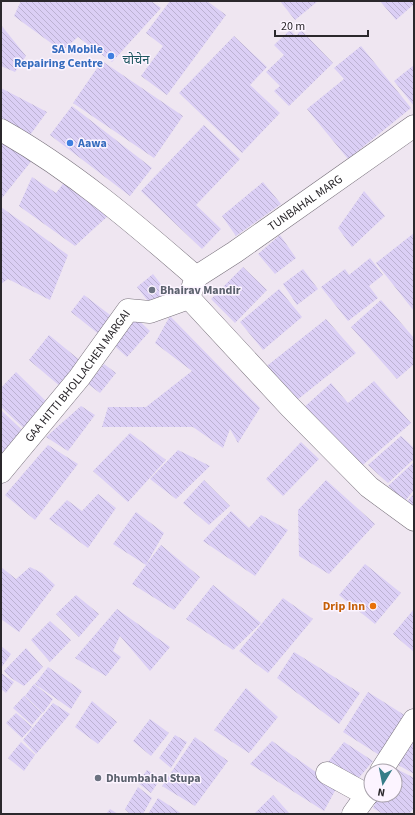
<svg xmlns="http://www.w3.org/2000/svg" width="415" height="815" font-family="'Source Sans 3','Noto Sans Devanagari',sans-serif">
<defs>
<pattern id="building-back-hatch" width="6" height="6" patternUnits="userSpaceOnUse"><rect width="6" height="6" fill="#dbcff5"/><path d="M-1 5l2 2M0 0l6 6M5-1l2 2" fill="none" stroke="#bcb2d2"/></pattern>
</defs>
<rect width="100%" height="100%" fill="#efe6f1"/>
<path fill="url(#building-back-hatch)" d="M21,1H151L161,8L112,62L78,37L62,51L14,16Z
M170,1H207L226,15L167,95L141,76L163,46L146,33Z
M280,1H318L295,20Z
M380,1H414V4L396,20Z
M1,25L26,56L15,72L1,66Z
M290,30L296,36L301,30L333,63L289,106L274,91L280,86L266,72L284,55L274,45Z
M234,36L267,67L250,85L280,113L242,153L179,93Z
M361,46L411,108L348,159L307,109L344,79L334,68Z
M102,61L183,116L154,158L73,103Z
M414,65V106L394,81Z
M1,88L47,112L27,139L1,123Z
M72,106L152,168L130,196L50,135Z
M204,125L240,159L196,205L221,229L202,249L141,191Z
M1,138L33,159L2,198L1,197Z
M32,177L56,193L66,180L110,214L75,246L19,206Z
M263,182L281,204L236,236L222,216Z
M364,191L385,216L352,247L338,228Z
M1,207L68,255L50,300L8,279L1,284Z
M414,233V311L376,263Z
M280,235L296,258L275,274L258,254Z
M370,258L383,275L369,286L378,298L348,321L321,287L345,269L349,275Z
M243,267L267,290L235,323L211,299Z
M303,269L318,289L297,305L283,284Z
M153,274L167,292L151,305L137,287Z
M279,289L302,317L263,350L240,322Z
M84,295L114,318L100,335L71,312Z
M381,300L414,338V364L397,379L351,327Z
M133,315L150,331L127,357L109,341Z
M170,316L260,408L238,443L230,429L223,448L193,427H102L108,407H146L192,371L155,343Z
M326,319L356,353L292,404L263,369Z
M49,335L82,362L61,387L29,360Z
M104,364L116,373L100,393L88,384Z
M16,372L52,407L29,433L1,407V388Z
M374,381L411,423L356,471L301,410L331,383L348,403Z
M81,406L95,415L68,451L46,437Z
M1,410L24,432L6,455L1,452Z
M130,433L166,460L128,502L93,471Z
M401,436L414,448V459L388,483L368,465Z
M301,442L319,459L283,496L266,479Z
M48,445L78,464L35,520L5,495Z
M178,450L210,466L176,499L150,479Z
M414,462V490L405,501L388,486Z
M204,480L230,506L209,525L183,503Z
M326,480L375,524L329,574L299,556L298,510Z
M414,493V511L406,503Z
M98,494L116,508L88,548L49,519L67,500L82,511Z
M231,511L249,528L261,515L288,530L255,576L203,541Z
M136,512L164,533L146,565L113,544Z
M161,545L200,577L174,610L132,584Z
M365,564L401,593L375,624L339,595Z
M1,567L16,579L30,567L42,573L55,585L19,632L1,619Z
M213,585L261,623L233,650L186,619Z
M76,595L99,614L79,637L56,614Z
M283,598L313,619L268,673L239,651Z
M117,609L170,647L150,671L120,636L113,651L121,657L106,676L75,658Z
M414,609V652L393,634Z
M50,621L71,640L50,662L31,640Z
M1,646L11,654L1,668Z
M26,648L43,667L24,686L11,678L4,671Z
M294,652L360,693L339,724L277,678Z
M48,667L82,691L71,709L35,684Z
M1,673L14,682L6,693L1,689Z
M34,684L53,699L43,713L25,696Z
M246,688L278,717L249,753L214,730Z
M368,692L409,718L384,758L343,732Z
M24,696L42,713L32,725L13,708Z
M92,701L117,722L98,744L75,727Z
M53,703L70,714L36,754L23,740Z
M16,713L32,727L22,738L6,723Z
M150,719L169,733L151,756L133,741Z
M175,735L187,742L171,768L159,758Z
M195,737L228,761L195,806L162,786Z
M404,738L414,744V774L393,762Z
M272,741L337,787L324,811L250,764Z
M21,742L35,755L24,771L8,758Z
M344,742L373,761L358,779L328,762Z
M391,766L414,778V808L409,814H383L373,808L379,795H395V771H389Z
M147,770L161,778L151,793L138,783Z
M138,787L152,798L143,814H130L125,809Z
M273,795L290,814H254Z
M158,798L182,814H148Z
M110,809L118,814H106Z"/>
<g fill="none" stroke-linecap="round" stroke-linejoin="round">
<defs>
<g id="minor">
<path d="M1,130C72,170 134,223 196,277L189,298"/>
<path id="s1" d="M196,277L235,252L414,126"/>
<path d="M189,298L290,407L369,487L414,520"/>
<path id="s2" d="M1,472L79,378L128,310L150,312L189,298"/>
<path d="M381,771L414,720"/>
<path d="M327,773L367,795"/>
<path d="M353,814L371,789"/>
</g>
</defs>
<use href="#minor" stroke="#77707a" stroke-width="23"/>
<use href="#minor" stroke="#fff" stroke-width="22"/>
</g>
<g fill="#3f7fe0" stroke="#fcf4ff" stroke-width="1.5">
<circle cx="111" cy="56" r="4"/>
<circle cx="70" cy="143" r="4"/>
</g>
<g fill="#6b7280" stroke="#fcf4ff" stroke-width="1.5">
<circle cx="152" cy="290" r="4"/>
<circle cx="98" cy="778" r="4"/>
</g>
<circle fill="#e8710a" stroke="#fcf4ff" stroke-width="1.5" cx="373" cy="606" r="4"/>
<g text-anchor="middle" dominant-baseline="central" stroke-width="3" stroke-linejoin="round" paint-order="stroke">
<g font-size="12" font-weight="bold" fill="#366cbe" stroke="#fcf4ff" text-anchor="end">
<text x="103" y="49">SA Mobile<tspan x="103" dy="14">Repairing Centre</tspan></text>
<text x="78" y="143" text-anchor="start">Aawa</text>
</g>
<g font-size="12" fill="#2b282c" stroke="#fcf4ff">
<text stroke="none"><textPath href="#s1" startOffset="132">TUNBAHAL MARG</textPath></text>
<text stroke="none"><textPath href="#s2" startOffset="123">GAA HITTI BHOLLACHEN MARGAI</textPath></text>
</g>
<g font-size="12" font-weight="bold" fill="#5b616d" stroke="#fcf4ff" text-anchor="start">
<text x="160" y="290">Bhairav Mandir</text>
<text x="106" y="778">Dhumbahal Stupa</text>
</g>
<g font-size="12" font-weight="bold" fill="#c56008" stroke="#fcf4ff" text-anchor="end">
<text x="365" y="606">Drip Inn</text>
</g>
<g font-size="13" fill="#1e5760" stroke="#fcf4ff">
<text x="136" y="60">चोचेन</text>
</g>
</g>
<rect width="415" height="815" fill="none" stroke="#2b282c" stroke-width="4"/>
<g transform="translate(383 783) rotate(190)"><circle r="19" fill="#fcf4ff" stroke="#a8a2ab"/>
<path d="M0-3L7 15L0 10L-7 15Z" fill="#367c88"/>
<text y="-6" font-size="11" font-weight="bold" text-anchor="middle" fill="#2b282c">N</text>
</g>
<path d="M275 30v6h93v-6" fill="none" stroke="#2b282c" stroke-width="2"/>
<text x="281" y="30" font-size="12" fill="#2b282c" stroke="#fcf4ff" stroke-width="3" paint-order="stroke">20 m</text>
</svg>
